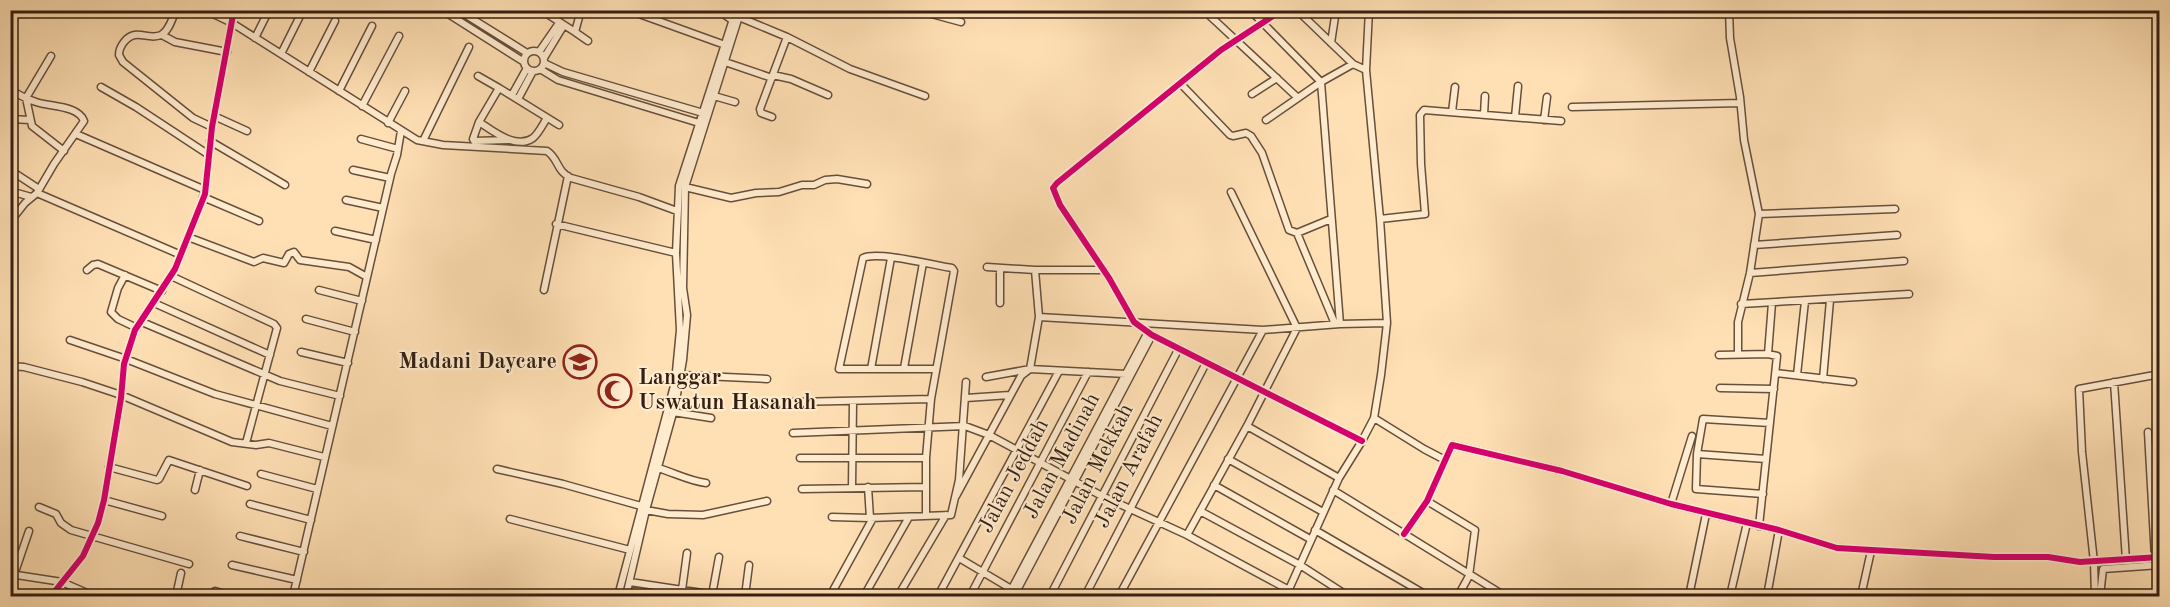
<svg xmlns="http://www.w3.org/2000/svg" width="2170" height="607" font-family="'Old Standard TT',serif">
<rect width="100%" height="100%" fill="#ffe0b4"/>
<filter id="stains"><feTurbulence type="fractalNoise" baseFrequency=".00333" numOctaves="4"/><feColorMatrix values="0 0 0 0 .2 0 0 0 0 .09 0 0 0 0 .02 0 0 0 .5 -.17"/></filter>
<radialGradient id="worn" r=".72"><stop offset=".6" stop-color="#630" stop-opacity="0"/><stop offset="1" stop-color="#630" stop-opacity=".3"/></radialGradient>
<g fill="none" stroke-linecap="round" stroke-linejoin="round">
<defs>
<path id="minor" d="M176,10C172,19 169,31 161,35C148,41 136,27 124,42C120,47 119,50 119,55L123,62L193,118L212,127
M205,10L232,23L417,140L443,145L547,151C559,159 556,171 571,178L639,197L677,211
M442,10L524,62
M458,10L527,53
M541,10L575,32L581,10
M628,10L725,45
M718,10L732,20
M917,10L961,22
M1113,10L1117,13L1123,10
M1250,10L1321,82L1266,120
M1282,10L1221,50L1057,183L1053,188L1060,205L1109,278L1134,322L1152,335L1362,441
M1297,10L1353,64
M1369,10L1366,70L1380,219L1387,323
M1729,10L1730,38L1740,97L1744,140L1759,214L1750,273L1738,322V354
M1210,16L1298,98
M739,17L787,37L850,69L925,96
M575,32L588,41
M162,35L175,42L227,52
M255,38L269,10
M1331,43L1336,10
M524 61a10 10 0 1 1 20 0a10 10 0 1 1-20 0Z
M539,52L559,23
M281,54L303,10
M51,56L26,98L32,126L64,151
M544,58L564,25
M725,62L772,78
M544,63L563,72L703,113
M540,69L558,80L699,123
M309,72L335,21
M773,75L791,79L828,95
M478,76L499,88
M1180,83L1230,135L1233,136L1246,133L1251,136L1262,153L1289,230L1297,233L1335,324
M101,87L136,107L209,155
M10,89C18,95 27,99 36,102C50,107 78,105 84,121L54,164L37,193L25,203L10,222
M339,91L372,26
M1252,94L1277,78
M512,95L527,68
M714,96L735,102
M518,99L533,71
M362,106L399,36
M1572,107L1740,103
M1452,112L1455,87
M1484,115L1485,96
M214,116L247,131
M772,117L761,113L760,109L787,37
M1515,117L1518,86
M547,118C543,124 539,133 533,138C516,150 493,131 479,122L499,88L559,125
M10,119L30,120
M1544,120L1547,97
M479,122L473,139L474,141L508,140
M388,123L405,91
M76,134L205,190
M361,139L398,149
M210,141L285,185
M423,141L469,47
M10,170L39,189
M353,170L390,178
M685,187L731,198L756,193L779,192L802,185H814L825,180L837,179L867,184
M10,191L31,197
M37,193L181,255
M203,197L259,221
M346,200L383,208
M1759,214L1895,209
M1380,219L1425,214L1421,164L1420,115L1424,110L1561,121
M556,224L676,253
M335,231L376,240
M1297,233L1331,219
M188,237L254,262L263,258L284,263L289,254L294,252L300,260L349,267L367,277
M1754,245L1897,235
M1000,268V303
M87,270L93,265L98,264L162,291
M1035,270H1104
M1750,273L1904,261
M125,275L118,288L111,312L118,319L137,328
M171,276L274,324L277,328L246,443
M319,290L362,301
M544,290L568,176
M154,303L270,355
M1741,304L1909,294
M1039,317L1263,330L1340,324L1387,323L1381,375L1374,418
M306,319L355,332
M142,322L280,381L340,396
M1340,324L1321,82L1353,64L1366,70
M70,340L126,359L215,394L332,426
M301,352L348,363
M1768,354L1772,303
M1719,355L1768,354L1777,356L1759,526
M10,366L24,367L82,382L121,395L232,442L256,445L269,443L324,457
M904,368L923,263
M871,369L891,258
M1776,373L1853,382
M681,375L767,379
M1797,375L1805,301
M986,377L1030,369L1039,317L1035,270L987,267
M1823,379L1830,300
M2114,382L2126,560
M1720,388L1774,389
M966,398L1010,395
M794,402L931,399
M673,412L711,418
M1247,426L1339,478
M2148,432L2155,558
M793,433L965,426L989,435L1102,496L1187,535L1289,590
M1697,454L1766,459
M800,458H926
M1228,459L1323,512
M109,467L157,480L159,479L169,460L247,486
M658,468C675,473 689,481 706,483
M497,469L563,484L641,506
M261,474L317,489
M1214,485L1310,539
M852,487L853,402
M868,487L870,518L951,515L959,480L966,382
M802,489L926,487
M195,490L200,470
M1333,490L1505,596
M1763,494L1696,489L1697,454L1703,419L1770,423
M956,496L1021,376L1030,369L1126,374
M104,500L162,516
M1427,501L1475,530L1469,576L1458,596
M250,504L311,520
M1671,504L1692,436
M39,507L56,514L61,523L71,530L189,564
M646,510L668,514L703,515L767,501
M1200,511L1300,565L1348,596
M926,516V458L931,399L954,271L952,268C933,265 878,251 863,258L839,369H936
M832,517L870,518
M510,519L630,550
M1315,530L1428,596
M1404,534L1427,501L1452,445L1562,471L1671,504L1779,530L1837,548L1994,557H2048L2080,562L2160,557
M1187,535L1247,426L1297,328L1231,192
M240,536L304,552
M959,558L1023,596
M232,565L297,580
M10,574L62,582L94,596
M14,575L29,531
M630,582L722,596
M682,590L687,553
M215,591L232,596
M712,595L719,557
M51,596L83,556L98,523L104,500L121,398L124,364L135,330L175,269L205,194L212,127L234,10
M176,596L181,573
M293,596L391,174L397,155L401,131
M618,596L675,382L680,330L676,253L679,186L736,10
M626,596L646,510L675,406L683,360L687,315L683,288L685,187L741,10
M745,596L749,565
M830,596L873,518
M864,596L909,517
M898,596L946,515
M938,596L1059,371
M970,596L1088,372
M1008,596L1148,332
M1014,596L1152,335
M1050,596L1179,348
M1085,596L1206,363
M1119,596L1263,330
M1286,596L1339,478L1362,441L1374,418L1424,449L1445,460
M1689,596L1706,514
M1730,596L1747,523
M1767,596L1779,530
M1861,596L1871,551
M2095,596L2094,562L2082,452L2079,389L2160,374
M2100,596L2103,569L2160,565"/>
</defs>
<use href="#minor" stroke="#674f3b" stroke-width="9"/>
<use href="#minor" stroke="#ffebce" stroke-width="6"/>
<defs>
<path id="cycleway" d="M1282,10L1221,50L1057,183L1053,188L1060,205L1109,278L1134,322L1152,335L1362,441
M1404,534L1427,501L1452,445L1562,471L1671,504L1779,530L1837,548L1994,557H2048L2080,562L2160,557
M51,596L83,556L98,523L104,500L121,398L124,364L135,330L175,269L205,194L212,127L234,10"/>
</defs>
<use href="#cycleway" stroke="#ffebce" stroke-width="10"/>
<use href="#cycleway" stroke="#d6006c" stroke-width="6"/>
</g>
<defs>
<symbol id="school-ring" viewBox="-11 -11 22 22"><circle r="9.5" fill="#ffebce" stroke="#8f2418" stroke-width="1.5"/><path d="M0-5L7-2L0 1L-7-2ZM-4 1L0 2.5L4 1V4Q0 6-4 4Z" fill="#8f2418"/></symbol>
<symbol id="mosque-ring" viewBox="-11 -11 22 22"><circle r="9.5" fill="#ffebce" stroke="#8f2418" stroke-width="1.5"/><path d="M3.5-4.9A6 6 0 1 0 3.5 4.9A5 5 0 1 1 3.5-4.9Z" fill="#8f2418"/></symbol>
</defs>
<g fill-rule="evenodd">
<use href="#school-ring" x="561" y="343" width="38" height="38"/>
<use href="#mosque-ring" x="596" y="372" width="38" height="38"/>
</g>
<g text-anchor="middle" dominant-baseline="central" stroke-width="4.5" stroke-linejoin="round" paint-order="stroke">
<g font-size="22" font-weight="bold" fill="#341f13" stroke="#ffebce" text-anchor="end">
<text x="557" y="362">Madani Daycare</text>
<text x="638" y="378" text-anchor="start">Langgar<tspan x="638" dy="25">Uswatun Hasanah</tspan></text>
</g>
<g font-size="22" fill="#341f13" stroke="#ffebce">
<text transform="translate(1062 456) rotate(-62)">Jalan Madinah</text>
<text transform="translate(1098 464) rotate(-63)">Jalan Mekkah</text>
<text transform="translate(1129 471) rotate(-63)">Jalan Arafah</text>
<text transform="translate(1014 476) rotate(-62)">Jalan Jeddah</text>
</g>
</g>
<rect width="2170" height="607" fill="none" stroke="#ffe0b4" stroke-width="36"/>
<rect x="12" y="12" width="2146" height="583" fill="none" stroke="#341f13" stroke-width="3"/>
<rect x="18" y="18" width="2134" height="571" fill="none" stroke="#341f13" stroke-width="1.5"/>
<rect width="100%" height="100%" filter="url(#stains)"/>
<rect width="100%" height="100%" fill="url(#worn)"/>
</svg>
